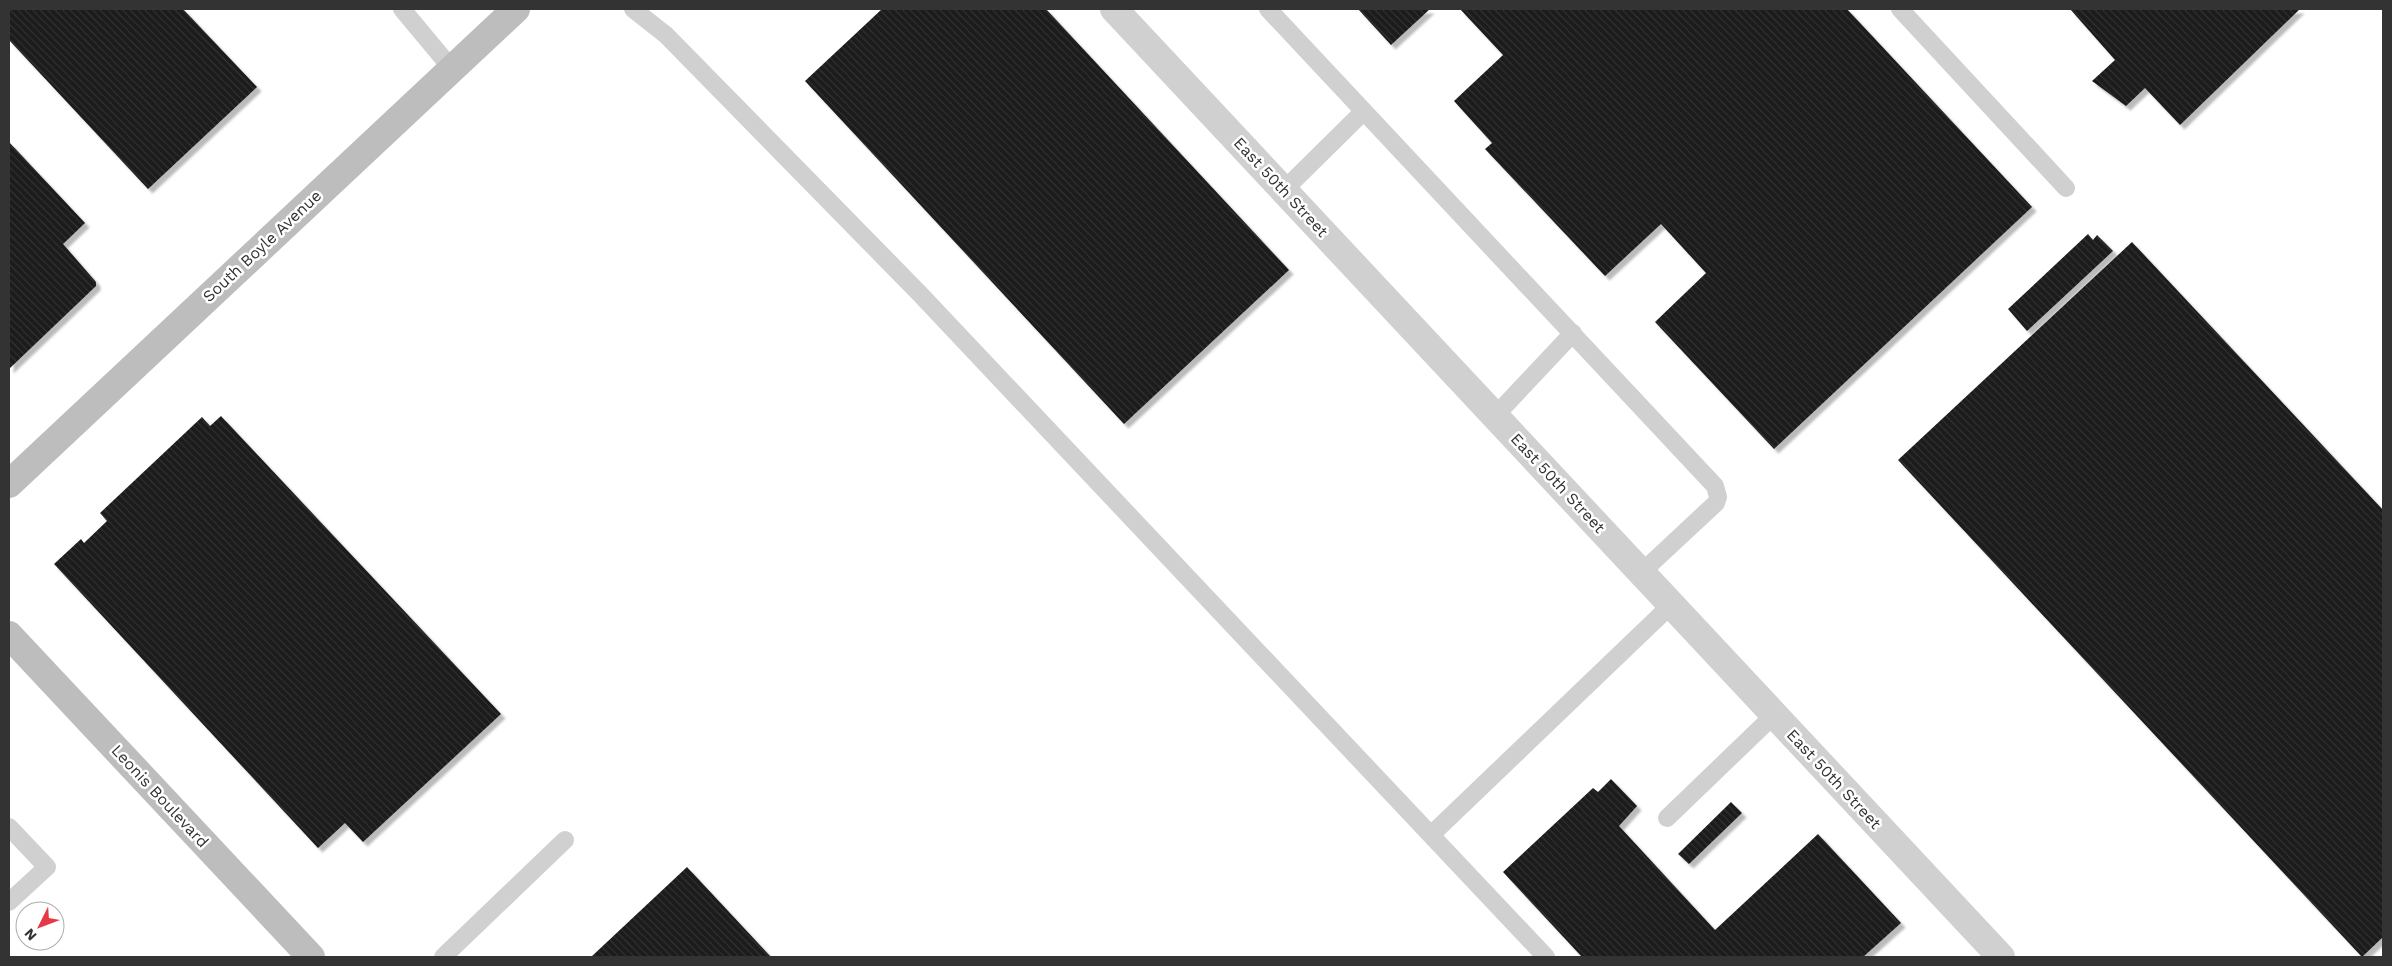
<svg xmlns="http://www.w3.org/2000/svg" width="2392" height="966" font-family="'Work Sans',sans-serif">
<defs>
<pattern id="building-back-hatch" width="6" height="6" patternUnits="userSpaceOnUse" patternTransform="scale(1.25)"><rect width="6" height="6" fill="#1a1a1a"/><path d="M-1 5l2 2M0 0l6 6M5-1l2 2" fill="none" stroke="#333"/></pattern>
<filter id="shadow"><feDropShadow dx="4.5" dy="4.5" stdDeviation="1" flood-color="#0004"/></filter>
</defs>
<rect width="100%" height="100%" fill="#fff"/>
<path fill="url(#building-back-hatch)" filter="url(#shadow)" d="M9,9H183L257,87L148,189L9,40Z
M882,9H1046L1289,270L1124,424L805,81Z
M1358,9H1430L1391,45Z
M1460,9H1847L2032,207L1774,449L1655,322L1706,273L1661,224L1605,276L1485,149L1492,143L1454,101L1503,55Z
M2070,9H2300L2180,125L2145,88L2126,106L2092,81L2115,60Z
M9,142L85,223L63,244L96,282V286L9,369Z
M2088,234L2093,240L2097,235L2113,251L2027,331L2008,309Z
M2132,242L2383,510V937L2362,957L1898,460Z
M221,416L501,714L363,842L345,823L318,848L54,564L81,539L84,543L107,521L100,513L202,417L210,426Z
M1611,779L1637,806L1619,826L1715,930L1818,834L1901,923L1863,957H1582L1503,872L1593,788L1598,792Z
M1731,802L1742,813L1689,864L1678,854Z
M687,867L771,957H591Z"/>
<g fill="none" stroke-linecap="round" stroke-linejoin="round">
<path stroke="#d0d0d0" stroke-width="18" d="M402,9L452,69
M633,9L666,35L920,294L1546,957
M1268,9L1715,486L1718,497L1716,503L1642,572
M1900,9L2066,188
M1284,190L1364,111
M1495,416L1573,333
M1667,818L1774,715
M9,827L47,867L9,902
M1432,834L1671,605
M443,957L565,840"/>
<path stroke="#d0d0d0" stroke-width="28" d="M1114,9L2001,957"/>
<path stroke="#bdbdbd" stroke-width="28" d="M9,484L516,9
M9,635L311,957"/>
</g>
<g text-anchor="middle" dominant-baseline="central" stroke-width="5" stroke-linejoin="round" paint-order="stroke">
<g font-size="16" fill="#333" stroke="#fff">
<text transform="translate(1281 187) rotate(47)">East 50th Street</text>
<text transform="translate(262 246) rotate(-43)">South Boyle Avenue</text>
<text transform="translate(1558 483) rotate(47)">East 50th Street</text>
<text transform="translate(1834 779) rotate(47)">East 50th Street</text>
<text transform="translate(160 796) rotate(47)">Leonis Boulevard</text>
</g>
</g>
<rect width="2392" height="966" fill="none" stroke="#333333" stroke-width="20"/>
<g transform="translate(40 926) rotate(228)"><circle r="24" fill="#ffffff" stroke="#adadad"/>
<path d="M0-4L9 19L0 12L-9 19Z" fill="#e63946"/>
<text y="-8" font-size="14" font-weight="bold" text-anchor="middle" fill="#333333">N</text>
</g>
</svg>
